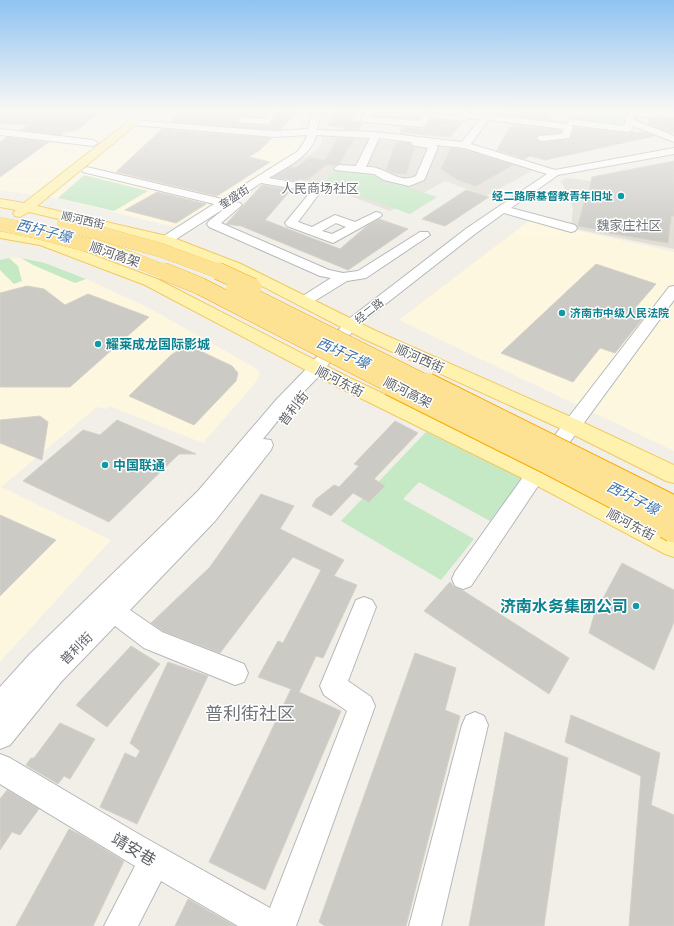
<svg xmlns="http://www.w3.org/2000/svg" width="674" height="926" font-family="Ubuntu,'Noto Sans SC',sans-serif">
<rect width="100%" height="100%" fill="#f1efe8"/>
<path fill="#fef7e0" d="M61,110H315L297,127L301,139L300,149L174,227L56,198L0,190V132L34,113Z
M530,220L674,252V451L399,320Z
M9,258H21L45,263L86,279L149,308L257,369L260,374L255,383L203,443L110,406L106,409L97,407L1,487L111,540L0,662V260Z"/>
<path fill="#e1ded6" d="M322,135L458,147L535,169L486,196L445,181L390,211L320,185L274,174L311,154L322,144Z
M567,178L674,191V249L571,228L573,208L561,181Z"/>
<path fill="#c5e8c5" d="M376,110H428L418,122L369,118Z
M577,110H627L624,127L574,121Z
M336,170L366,172L437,197L410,214L323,183Z
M84,175L148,191L114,211L58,198Z
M9,258L18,266L22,281L14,284L0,270V260Z
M21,258L45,263L86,279L75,283L33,265Z
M426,432L522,478L490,521L419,482L403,499L474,539L441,580L341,521Z"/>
<path fill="#cccac5" stroke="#d6d1c6" d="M0,110H104L77,130L66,132L61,135L20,130L29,125L0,123Z
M182,110H270L262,117L241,116L236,120L241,124L268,126L282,110H299L281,129L274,130L170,122Z
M337,110H357L351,121L363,123L359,130L343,129L344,127L327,126Z
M524,110H553L549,120L555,121L519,117Z
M661,117L674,118V132L670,133L648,124L649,118Z
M432,119L462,122L451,137L400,133L402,127L422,128L420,133Z
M514,125L562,130L561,133L538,135L536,139L542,142L569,139L574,127L628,133L632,132L646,133L655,136L545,160L530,156L525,159L497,150L510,127H512Z
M162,129L272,138L260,150L249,157L270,162L217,196L116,172Z
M7,137L49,142L0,177V142Z
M338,138L354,139L339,164L336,165H326L307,180L299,179L297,181L273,177L290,167L296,168L309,158L325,160Z
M396,142L410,143L412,146L415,147L406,174L393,173L386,170Z
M451,148L466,150L513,165L476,186L458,180L441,169Z
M674,161V216H671V223H670L668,243L609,233L606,231L578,226L584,202H587L592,177Z
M262,185L291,190L265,220L340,249L368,225L379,219L408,229L348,270L241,226L226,224Z
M466,190L489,197L445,226L422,219Z
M157,192L206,204L176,223L125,210Z
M596,264L656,284L635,308L647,313L615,353L600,348L573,382L501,353Z
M27,286L44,289L65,305L88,294L149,317L70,387H0V293Z
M192,347L232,366L238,373L236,381L194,425L129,396L171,355L182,348Z
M40,416L48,422L42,460L0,443V420Z
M117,420L196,454H179L109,522L23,481L83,430L100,435Z
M395,421L418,433L374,479L385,486L369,502L353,493L331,516L312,506L316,499L334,485L339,487L359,466L354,464Z
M261,494L294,506L280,529L344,560L334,576L357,585L323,658L316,656L299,692L341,711L265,890L209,862L291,689L258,677L278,641L283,643L321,570L293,557L220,653L163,631L151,623L210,567Z
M0,515L56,540L0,596Z
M622,563L674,590V622L654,670L589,633L594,615Z
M450,582L454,587L462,590L569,658L549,694L424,611Z
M131,646L160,664L107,727L76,705Z
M415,653L456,668L445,710L460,716L406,926H325L319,922Z
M168,662L208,676L137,824L100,807L125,753L136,758L140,751L130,743Z
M571,715L660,753L651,805L674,815V926H629L641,776L565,742Z
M60,723L95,739L70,779L64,776L58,784L26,765L31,758H34Z
M505,732L568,758L544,926H469Z
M7,790L39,809L20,835L12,832L0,850V799Z
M69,829L81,835L124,861L93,926H16Z
M188,899L235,926H175Z"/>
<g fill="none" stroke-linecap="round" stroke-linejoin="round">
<defs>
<path id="minor" d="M272,110H281L268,124L241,123L237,120L241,117L263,119Z
M316,110H325L320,116L317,130L375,132L462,142L480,119L468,118L467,120L464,121L431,117L424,126L421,127L365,122L361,119L367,110H375L371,117L419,121L427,110H436L435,112L447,113L448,111L451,110L483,114L487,110H495L491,115L568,124L566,122L570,119L624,126L628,111L653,112L654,110H662L660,117L635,116L634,120L674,136V142L633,126L631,131L628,132L571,125L573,127L569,138L542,141L539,140L537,138L539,136L562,134L564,129L488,120L471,144L555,170L674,148V154L558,175L511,208L575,225L577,228L575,231L571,232L504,213L475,234L355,328L322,373L288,408L263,439L271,440L273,445L271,450L215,521L130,610L162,632L244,664L248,673L244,682L235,685L144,648L115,626L61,682L10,745L0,749V687L29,655L198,491L276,400L310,365L345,322L467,228L547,174L464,148L436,145L438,147L425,178L424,180L409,186L384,180L374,174L335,170L334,168L339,165L356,166L370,138L316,135C312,156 285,168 269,178L309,185L319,194L298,222L312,227L335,215L355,222L376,212L380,213L382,215L380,217L333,243L287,226L285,223L308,195L302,190L261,183L230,203L229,205L236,202L240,203L242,205L221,223L329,270L343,273L358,271L420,232H428L430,235L366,278L347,281L308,305L303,306L298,305L296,302L298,299L331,278L320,276L209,227L207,224L209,221L228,206L170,243H162L160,240L162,237L214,204L83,172L82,170L87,167L222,199L298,151L306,139L307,135L274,137L133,125L130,124L129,122L130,120L274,131L308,129L312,115ZM379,138L411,142L412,145L428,148L416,176C401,183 392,173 379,169C375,167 370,167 366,167ZM336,223L346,227L332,234L322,231Z
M0,129L93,140L98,143L93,146L0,135Z
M674,286V300L542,480L471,586L463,589L455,586L452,579L455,572L528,470L669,287Z
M364,597L372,600L376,607L348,681L371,697L375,706L296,926H238L161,881L138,926H104L135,866L0,784V754L10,758L142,836L270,908L347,711L324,695L320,686L356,600Z
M475,712L484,716L488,725L441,926H409L462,725L466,716Z"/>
<path id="major" d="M143,110H154L37,206L171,237L241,264L376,331L580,421L674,465V483L666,481L566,431L364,339L231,270L161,243L29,212L20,217L15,216L13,213L16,210L0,207V199L24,203Z
M0,230L48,238L157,279L350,378L548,471L674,535V557L665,554L532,483L336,386L145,285L40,245L0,238Z"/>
</defs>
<use href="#minor" stroke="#b5b8bc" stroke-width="2"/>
<use href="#major" stroke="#f2c960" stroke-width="2"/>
<use href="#minor" fill="#fff" fill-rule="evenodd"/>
<use href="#major" fill="#fff2af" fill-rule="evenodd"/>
<defs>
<path id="highway-bridge-far3" d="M64,223L160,250L220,272
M0,224L38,232L114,252L165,272"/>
<path id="highway-bridge-far2" d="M163,271L200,286L392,385
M218,271L253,287
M235,288L429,385"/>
<path id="highway-bridge-far1" d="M390,384L548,463L669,526
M427,384L674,507"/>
<path id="highway-bridge" d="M667,525L674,529"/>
</defs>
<use href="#highway-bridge-far3" stroke="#f9ab00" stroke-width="14" stroke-linecap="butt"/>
<use href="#highway-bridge-far2" stroke="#f9ab00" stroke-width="18" stroke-linecap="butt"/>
<use href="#highway-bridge-far1" stroke="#f9ab00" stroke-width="24" stroke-linecap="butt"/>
<use href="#highway-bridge" stroke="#f9ab00" stroke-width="29" stroke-linecap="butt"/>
<use href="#highway-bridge-far3" stroke="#fde293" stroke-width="14"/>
<use href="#highway-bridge-far2" stroke="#fde293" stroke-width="17"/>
<use href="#highway-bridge-far1" stroke="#fde293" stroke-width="22"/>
<use href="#highway-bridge" stroke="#fde293" stroke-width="27"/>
</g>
<linearGradient id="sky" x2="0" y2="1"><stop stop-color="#8fc3f1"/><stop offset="0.46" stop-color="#f9f8f5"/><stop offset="1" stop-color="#f9f8f5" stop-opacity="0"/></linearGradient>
<rect width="674" height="240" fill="url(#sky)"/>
<g fill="#0f9aa8" stroke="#fff" stroke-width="1.5">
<circle cx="621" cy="196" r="4"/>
<circle cx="562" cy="313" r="4"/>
<circle cx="98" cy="344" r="4"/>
<circle cx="105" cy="465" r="4"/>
<circle cx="636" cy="606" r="4"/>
</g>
<g text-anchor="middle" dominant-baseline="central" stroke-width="3" stroke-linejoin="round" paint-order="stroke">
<g font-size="11" font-weight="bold" fill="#0d838f" stroke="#fff" text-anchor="end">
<text x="613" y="196">经二路原基督教青年旧址</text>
<text x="570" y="313" text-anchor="start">济南市中级人民法院</text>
</g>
<g font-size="11" fill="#5f6368" stroke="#fff">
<text transform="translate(234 197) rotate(-33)">奎盛街</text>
<text transform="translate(83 220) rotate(13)">顺河西街</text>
<text transform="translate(369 311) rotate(-38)">经二路</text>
</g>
<g font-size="13" fill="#70757a" stroke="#fff">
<text x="320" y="188">人民商场社区</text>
<text x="629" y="225">魏家庄社区</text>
</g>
<g font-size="13" fill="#5f6368" stroke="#fff">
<text transform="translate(115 254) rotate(19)">顺河高架</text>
<text transform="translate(420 358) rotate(24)">顺河西街</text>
<text transform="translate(340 381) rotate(27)">顺河东街</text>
<text transform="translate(408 392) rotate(27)">顺河高架</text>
<text transform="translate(293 408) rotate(-52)">普利街</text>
<text transform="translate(631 524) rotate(28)">顺河东街</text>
<text transform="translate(76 648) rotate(-45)">普利街</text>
</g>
<g font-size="13" font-weight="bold" fill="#0d838f" stroke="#fff" text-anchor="start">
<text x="106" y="344">耀莱成龙国际影城</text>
<text x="113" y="465">中国联通</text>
</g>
<g font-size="14" font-style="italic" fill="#4174aa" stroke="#fff">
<text transform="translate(44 231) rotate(14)">西圩子壕</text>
<text transform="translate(343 353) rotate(24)">西圩子壕</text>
<text transform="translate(633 498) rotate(27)">西圩子壕</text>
</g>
<g font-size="16" font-weight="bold" fill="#0d838f" stroke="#fff" text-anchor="end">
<text x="628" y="606">济南水务集团公司</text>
</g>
<g font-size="16" fill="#5f6368" stroke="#fff">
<text transform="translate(134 849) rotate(31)">靖安巷</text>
</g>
<g font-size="18" fill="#70757a" stroke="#fff">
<text x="250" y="713">普利街社区</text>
</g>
</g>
</svg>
